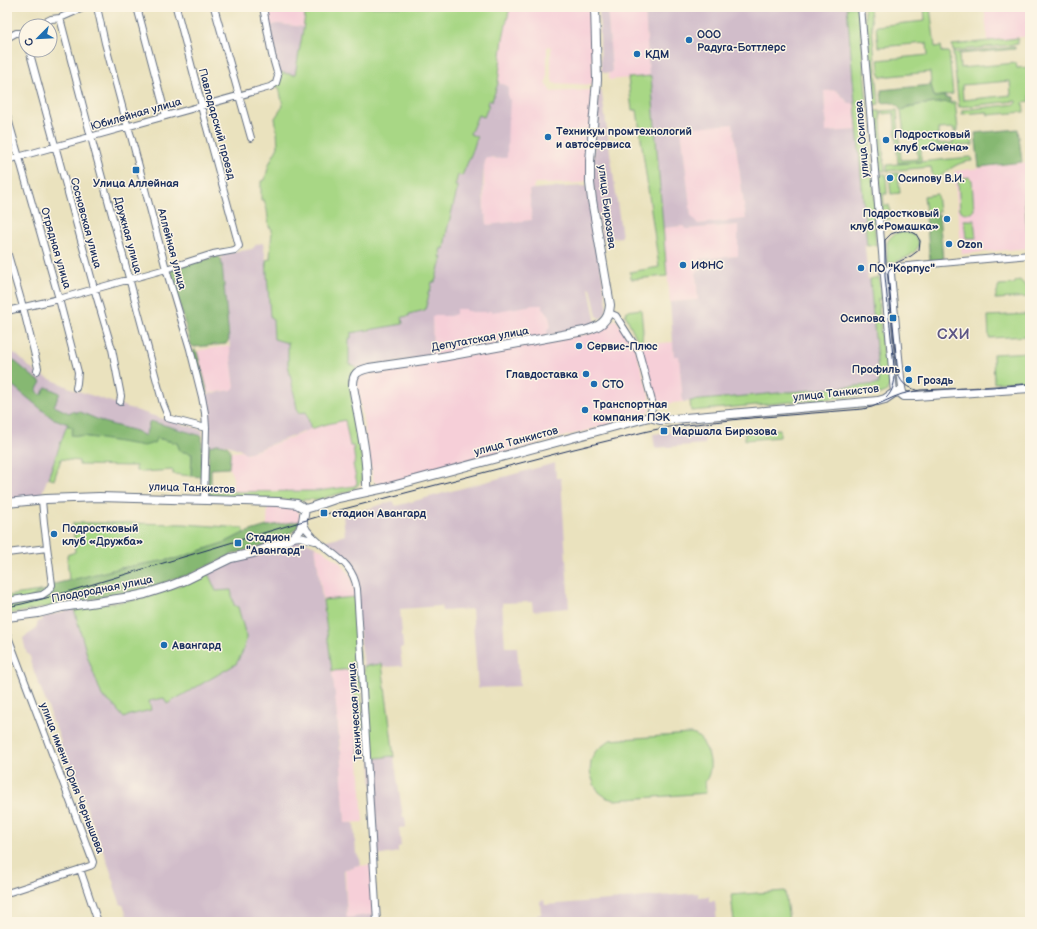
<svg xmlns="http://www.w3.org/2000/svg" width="1037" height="929" font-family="'Balsamiq Sans',sans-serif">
<rect width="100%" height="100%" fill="#fcf5e5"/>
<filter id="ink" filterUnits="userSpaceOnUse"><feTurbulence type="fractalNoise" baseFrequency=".025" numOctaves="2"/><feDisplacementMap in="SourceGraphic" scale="8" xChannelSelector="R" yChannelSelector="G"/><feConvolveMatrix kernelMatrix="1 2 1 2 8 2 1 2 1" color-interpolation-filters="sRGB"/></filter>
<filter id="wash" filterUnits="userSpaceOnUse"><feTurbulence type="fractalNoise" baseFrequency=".012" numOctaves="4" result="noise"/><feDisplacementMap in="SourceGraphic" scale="16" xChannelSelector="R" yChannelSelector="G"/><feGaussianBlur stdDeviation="0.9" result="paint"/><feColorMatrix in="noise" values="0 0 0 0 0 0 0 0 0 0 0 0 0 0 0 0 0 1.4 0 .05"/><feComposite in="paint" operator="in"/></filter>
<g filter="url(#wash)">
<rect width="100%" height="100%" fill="#eae2be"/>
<path fill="#f6cfd8" d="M264,7H306L303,27L278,24L268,26Z
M510,7H592L593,85L553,83L551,74V47L547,46V79L545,83L551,92L592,90L588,178L586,181L581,183L546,184L545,183H535L533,189L529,191L532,220L487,225L486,215H484V166L486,158L490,157L498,159L508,118L509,99H508V86L498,83L503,38Z
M607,7H645L649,76L609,80L608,73H610L612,71Z
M984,7H1028L1030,36L988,41Z
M836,90L849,103L856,104L858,130L826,132L824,91Z
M733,124L746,219L698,224L691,217L681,127Z
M1030,162V248L962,254L954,171Z
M738,225V256L699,259L700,270L696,271L698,300L670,302L663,228L683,226L686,229Z
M533,305H543L544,310L549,316L551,326L548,336L433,356L432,316H450L456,309H466L471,311V312H488V311H491Z
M614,320H616L635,347L651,402L649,411L644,415L385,485H378L373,480L357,383L359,377L361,375L365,373L593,333L608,325Z
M673,342L674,356L679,355L683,402L690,401L656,405L641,351V345Z
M227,346L229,347L230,349L235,387L233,390L208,393L197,352L200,350Z
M345,420L350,446H353L355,463L353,464L357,483L355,485L318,491L233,492V477L229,468L230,452L243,451L247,454L303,433L304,435L303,432L311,429Z
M268,504L291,507L296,509L299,512L300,521L267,526Z
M315,546L327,553L341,563L350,575L354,590L355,597L323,600Z
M353,668L363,822L345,823L341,766L342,765L341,751L332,671Z
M372,865L375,914L347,918L345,869L354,868V866Z"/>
<path fill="#d1bdca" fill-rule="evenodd" d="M599,7H607L612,71L611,73H605L601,70Z
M645,7H847L856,104L849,103L836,90L824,91L826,132L858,130L867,246H865L868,279H870L879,384L683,402L679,356H674L670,302L698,300L696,271L700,270L699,259L738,256V225L686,229L683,226L663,228L651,77L649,76ZM733,124L746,219L698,224L691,216L681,128Z
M278,24L303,27L295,75L278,72L268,26Z
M498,83L508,86V99H510L509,118H508L507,157L506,158H499V159L491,157L490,158H486L484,166L483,183L484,215H486L487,225L532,220L529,190L533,189L543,188L587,186L607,305L606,312L601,319L597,316L591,288H589L596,323L593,325L548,336L547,330L551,326L549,316L544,310L542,305H533L491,312V311H488V312H471L470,311H466V309H456V314L450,316H432L433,356L357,369L356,367L349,364V338L351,333L403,324L402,317L409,314L425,310L429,295L428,294V291H430L432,282H435L442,257H440V252L441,248H444L447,230L457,187H455L459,175L461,176L473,150L477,137L470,134L478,115L484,117L489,105L487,104L489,100L492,101Z
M601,88L622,237L602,239L596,204L593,176V161L598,95Z
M263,243L266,260L270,316L273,320L274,339L289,343L288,364L298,413L306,412L311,429L246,454L243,452L242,450L224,444L209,446L205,399L208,394L232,390L235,387L230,349L221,259L223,254L252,249L257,244Z
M11,352L17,355L27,365L37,373L48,378L75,390L160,418L200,429L203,431L202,436L150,421L145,436L135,431L106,423L78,411L77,413H69L54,406L46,388L41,395L35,391L41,382L32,376L11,358Z
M7,381L52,418L68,424L40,498L7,501Z
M705,428V444L655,448L653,434Z
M555,463L556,478H561L569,608L533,611L532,602L502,603L505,647H517L520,686L478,688L472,609L442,611L441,606L400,609L403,647L400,648L402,666L382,667V664L364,666L351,567L346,560L323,541L339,537L345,535L343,516L393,501L396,506Z
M298,541H304L315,546L335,695L340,750L341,751L342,766H341L345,823H354L356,853L360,859L361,865L354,866V868L344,869L347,918L375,914L376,922H129L123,905H121L114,885L115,884L104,853L68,760H66L65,757L67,756L66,754H64L62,751L64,749V748H62L60,743L61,742L54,723H52L50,716L51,715L30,661L31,660L29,654H27L25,647L23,638L35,630L38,622L42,620L43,617L74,609L88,658L102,696L112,704L123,717L124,718L130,715L150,710L149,701L164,698L168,704L236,664L243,651L246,636L238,607L234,605L231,590L216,592L208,573L230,561L289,542Z
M392,756L394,757L403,817H405L406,827L399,828L401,846L398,847V852L377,856L370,759Z
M698,893L699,897L709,896V901H715L717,922H537V915L541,914L540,901L544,900L545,905Z"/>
<path fill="#a8d785" stroke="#628372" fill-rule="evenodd" d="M306,7H510L503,38L498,83L492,101L489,100L487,104L489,105L484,117L478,115L470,134L477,137L473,150L462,176L458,175L455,186L458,187L447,230L444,249L441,248L440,252L441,253L440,257H442L435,282H432L430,292H428V294L429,295L425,310L409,314V316L402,317L403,324L351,333V338H349V364L356,367L357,369L351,374L349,382L363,465L362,481L354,489L345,492L320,499L301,500L213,498L211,497V492L318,491L355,486L357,483L353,464L355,463L353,446H350L345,420L323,425L311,429L306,412L298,413L288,364V343L274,339L273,320L270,316L266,260L270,259L272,229L271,228L269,227L267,210L264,200H261V181L265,180L269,164L278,147L277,131L275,118L283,106L279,87H275L278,72L295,75L303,30Z
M847,7H859L876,216L874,219L876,245L867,246Z
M864,7H870L879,104L873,105Z
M924,7H930L935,47L941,46L942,52H949L953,94L934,97L931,85L930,72L880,77L878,60L928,55L927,43L878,47L876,26L925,21Z
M1018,38V44L953,51L952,45Z
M1015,47V49L959,54L960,68L1016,63L1017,68L1030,67V102L1023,103L1024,112L988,115L987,112L962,114V110L1016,104V101L959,107L953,53ZM1010,81L1011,95L963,100L962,85Z
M651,76L667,276L635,279H631L630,272L659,267L637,110H632L628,78Z
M947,102H949L952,105V102H955L958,129L957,132H954V128L938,129V135L909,138L904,134L901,111L907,107H914L917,105Z
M897,110L901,160L918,159L916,140L937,138V144L953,143V137L972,136L973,145L921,149V161L898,163L894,113L882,114V111Z
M873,111H880L885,171H879Z
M971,157L972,161C965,161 958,164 953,167C946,171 941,178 933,179L931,167L887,171V165Z
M898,173L900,193L891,194L889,174Z
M879,174H886L887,194H883L884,205H889L890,219L883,220Z
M969,177L972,180L974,210L971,213H964L960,210L958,181L959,179Z
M1030,192V230L1027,231L1024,193Z
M937,194L939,212L926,213L924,196Z
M964,220H974L976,238H966Z
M902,232C911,232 924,240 916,250C910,258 896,262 887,263V243C890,236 895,233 902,232Z
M879,277L881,299H878L883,354H886L890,384L886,392L880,394L691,411L690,401L879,384L870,279Z
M1019,280L1021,281L1030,291V297L995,299L999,285L1014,284L1016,281Z
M641,309L643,331L642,340L639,341L636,337L625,314L627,311Z
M1030,314V336L989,338L988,316Z
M1030,352V381L994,383L993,354Z
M67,425L73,428L72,435L89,437L157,438L177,443L192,454L191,476L173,474V470L144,472L136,471V466L79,465V461L61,459L54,480L48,478Z
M780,429V437L745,440V432Z
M73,523H121L184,524L243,528L244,533L226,542L179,558L121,568L69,581L67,555L75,552Z
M208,573L216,591L231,590L234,605L238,607L246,636V640L243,651L236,664L167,704L164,698L149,701L151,710L130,715L124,718L112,704L102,696L88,658L74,609L145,598L178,586Z
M40,591L25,602L59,594L62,604L32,610L7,614V596Z
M355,597L365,752L363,755L359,756L353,669L332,671L323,600Z
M382,664L394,757L392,756L370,759L364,666Z
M689,734C692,734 696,735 698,737C700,738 703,742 704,745C711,756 713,770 705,782L706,793L615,800L607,798L599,792L594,784L590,772L591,761L595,752L610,740Z
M785,891L789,922H734L731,895Z"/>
<path fill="#86b872" stroke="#507468" d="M931,85L934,97L945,96V98H950V103L947,102L917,105L914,107H907L901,111C896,102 892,102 882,103L881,90Z
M1018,129L1022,162L979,167L975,133Z
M939,214L943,260L930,261L926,215Z
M218,256L221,259L222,264L229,339L226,344L194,347L191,345L170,272L171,269Z
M7,348L11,352V358L32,376L41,382L36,391L41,395L46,387L60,393L54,406L69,413L72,411L77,413L78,411L106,423L136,431L145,436L150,421L202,436V477L191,476L192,454L180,451L177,443L157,438L154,443L144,446L89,437L71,435L73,428L67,425L68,424L52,418L7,381Z
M194,350H195L197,352L208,393H205L193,353Z
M217,444C235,444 230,455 229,468L211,469V497L207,491L209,446Z
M300,521L296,529L286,536L275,542L242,551L231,555L188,575L176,578L145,590L62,604L58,594L24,603L40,591H46L50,585L121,568L179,558L226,542L244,533L267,526Z"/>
</g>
<g filter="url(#ink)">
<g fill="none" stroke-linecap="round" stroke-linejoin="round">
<defs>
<path id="minor" d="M97,7L105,43L126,121L131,136L166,269L190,349L202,397L205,413L206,428L204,500
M137,7L166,116
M214,7L251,138
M861,7L894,393
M60,18L91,137L163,404L167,414V418L206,428
M37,26L51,19L60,18L85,7
M23,33L26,40
M7,38L16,33H23L26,31
M29,50L94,288L112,349L121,396L120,402
M7,115L59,299L78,372L77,383L76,388
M7,160L270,87L276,83L278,76L272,55L263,7
M7,251L23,307L38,368L37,371
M892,269L891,274L902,388L904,396
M883,270L892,269L897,267L1030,255
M7,311L59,299L166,269L213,254L235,250L239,246L202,110L201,102L176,7
M609,313L616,316L639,352L653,405L649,417
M303,521C304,524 305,527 307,530C311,535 316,540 321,544C338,558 353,565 357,589L377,922
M292,538L300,537L315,541
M7,553L47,548
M7,601L42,595L48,591L52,585L44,523L42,500
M7,634L93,862L92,865L90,866L7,893
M80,869L98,922"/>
<path id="major" d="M367,491C368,456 359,421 353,386C353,373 357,371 369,368L431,359L584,331C599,327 609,322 610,305L592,200L590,183V161L597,80L595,7
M7,503L46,499L99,497L278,502L297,504L305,509L312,507L338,498L385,488L649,417L660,420L674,419L878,401L885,399L894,393L899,392L904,396H916L1030,388
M7,617L38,613L62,607L131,597L145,594L170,586L188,579L231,558L253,553L276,545L292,538L300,530L303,521L305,509"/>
</defs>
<use href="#minor" stroke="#636e80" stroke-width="8"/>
<use href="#major" stroke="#636e80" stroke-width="10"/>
<use href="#minor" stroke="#fff" stroke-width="6"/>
<use href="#major" stroke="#fff" stroke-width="8"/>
<path stroke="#1b2f5e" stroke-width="1" d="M884,400C891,394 894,387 895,377L885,276V240L891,234L899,231L908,230L916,234L920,241L919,250L911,256L896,263L889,270L888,274L898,374C902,384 907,388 917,390
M7,607L22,604L50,597L340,510L574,449L648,431L669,427L740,419L863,409L872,407L894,397L902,394L920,390L992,387L1030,384"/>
</g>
</g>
<g fill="#1f6fb2" stroke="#fcf5e5" stroke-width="1.5">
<circle cx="689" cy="40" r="4"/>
<circle cx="637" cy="54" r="4"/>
<circle cx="548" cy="137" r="4"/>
<circle cx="886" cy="140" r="4"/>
<rect x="132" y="166" width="8" height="8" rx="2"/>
<circle cx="890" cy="178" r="4"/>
<circle cx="947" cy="219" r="4"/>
<circle cx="949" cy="244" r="4"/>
<circle cx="683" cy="265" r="4"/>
<circle cx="861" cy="268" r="4"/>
<rect x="889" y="314" width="8" height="8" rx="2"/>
<circle cx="579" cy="346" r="4"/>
<circle cx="908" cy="369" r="4"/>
<circle cx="586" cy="374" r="4"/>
<circle cx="909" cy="380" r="4"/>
<circle cx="594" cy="384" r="4"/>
<circle cx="585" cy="410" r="4"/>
<rect x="660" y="427" width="8" height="8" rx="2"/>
<rect x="320" y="509" width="8" height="8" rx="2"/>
<circle cx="54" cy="534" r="4"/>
<rect x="234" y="539" width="8" height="8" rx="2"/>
<circle cx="164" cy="645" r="4"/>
</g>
<g text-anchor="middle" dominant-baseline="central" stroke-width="3" stroke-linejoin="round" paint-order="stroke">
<g font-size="11" font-weight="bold" fill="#1b2f5e" stroke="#fcf5e5" text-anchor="start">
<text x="697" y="34">ООО<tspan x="697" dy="13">Радуга-Боттлерс</tspan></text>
<text x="645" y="54">КДМ</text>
<text x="556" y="131">Техникум промтехнологий<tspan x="556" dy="13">и автосервиса</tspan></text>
<text x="894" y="134">Подростковый<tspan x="894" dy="13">клуб «Смена»</tspan></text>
<text x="898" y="178">Осипову В.И.</text>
<text x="136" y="183" text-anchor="middle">Улица Аллейная</text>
<text x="939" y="213" text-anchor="end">Подростковый<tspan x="939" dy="13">клуб «Ромашка»</tspan></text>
<text x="957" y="244">Ozon</text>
<text x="691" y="265">ИФНС</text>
<text x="869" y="268">ПО "Корпус"</text>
<text x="885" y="318" text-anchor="end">Осипова</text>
<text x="587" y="346">Сервис-Плюс</text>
<text x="900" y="369" text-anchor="end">Профиль</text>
<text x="578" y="374" text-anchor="end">Главдоставка</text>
<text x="917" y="380">Гроздь</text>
<text x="602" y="384">СТО</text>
<text x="593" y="404">Транспортная<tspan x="593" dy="13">компания ПЭК</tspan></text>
<text x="672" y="431">Маршала Бирюзова</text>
<text x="332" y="513">стадион Авангард</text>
<text x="62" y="528">Подростковый<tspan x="62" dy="13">клуб «Дружба»</tspan></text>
<text x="246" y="537">Стадион<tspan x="246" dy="13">"Авангард"</tspan></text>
<text x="172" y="645">Авангард</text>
</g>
<g font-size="11" fill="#1b2f5e" stroke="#fcf5e5">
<text transform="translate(136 114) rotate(-16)">Юбилейная улица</text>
<text transform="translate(217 124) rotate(75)">Павлодарский проезд</text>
<text transform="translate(862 139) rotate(-95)">улица Осипова</text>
<text transform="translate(607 207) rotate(83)">улица Бирюзова</text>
<text transform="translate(86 223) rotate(75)">Сосновская улица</text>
<text transform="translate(128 235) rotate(75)">Дружная улица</text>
<text transform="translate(56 248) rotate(74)">Отрядная улица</text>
<text transform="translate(172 249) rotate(75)">Аллейная улица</text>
<text transform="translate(480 339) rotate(-10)">Депутатская улица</text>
<text transform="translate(836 393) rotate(-6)">улица Танкистов</text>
<text transform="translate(516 441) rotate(-15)">улица Танкистов</text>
<text transform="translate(192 488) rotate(2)">улица Танкистов</text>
<text transform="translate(102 589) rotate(-11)">Плодородная улица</text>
<text transform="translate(355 712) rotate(-94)">Техническая улица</text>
<text transform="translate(72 778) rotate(69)">улица имени Юрия Чернышова</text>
</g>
<g font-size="15" font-weight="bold" letter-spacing="1" fill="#5c5686" stroke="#fcf5e5">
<text x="954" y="334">СХИ</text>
</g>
</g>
<rect width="1037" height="929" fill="none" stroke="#fcf5e5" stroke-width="24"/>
<g transform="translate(38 38) rotate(246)"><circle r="19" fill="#fcf5e5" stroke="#a2a6af"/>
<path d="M0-3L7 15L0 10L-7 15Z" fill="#1f6fb2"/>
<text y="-6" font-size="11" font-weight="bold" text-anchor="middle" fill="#1b2f5e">С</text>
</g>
</svg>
